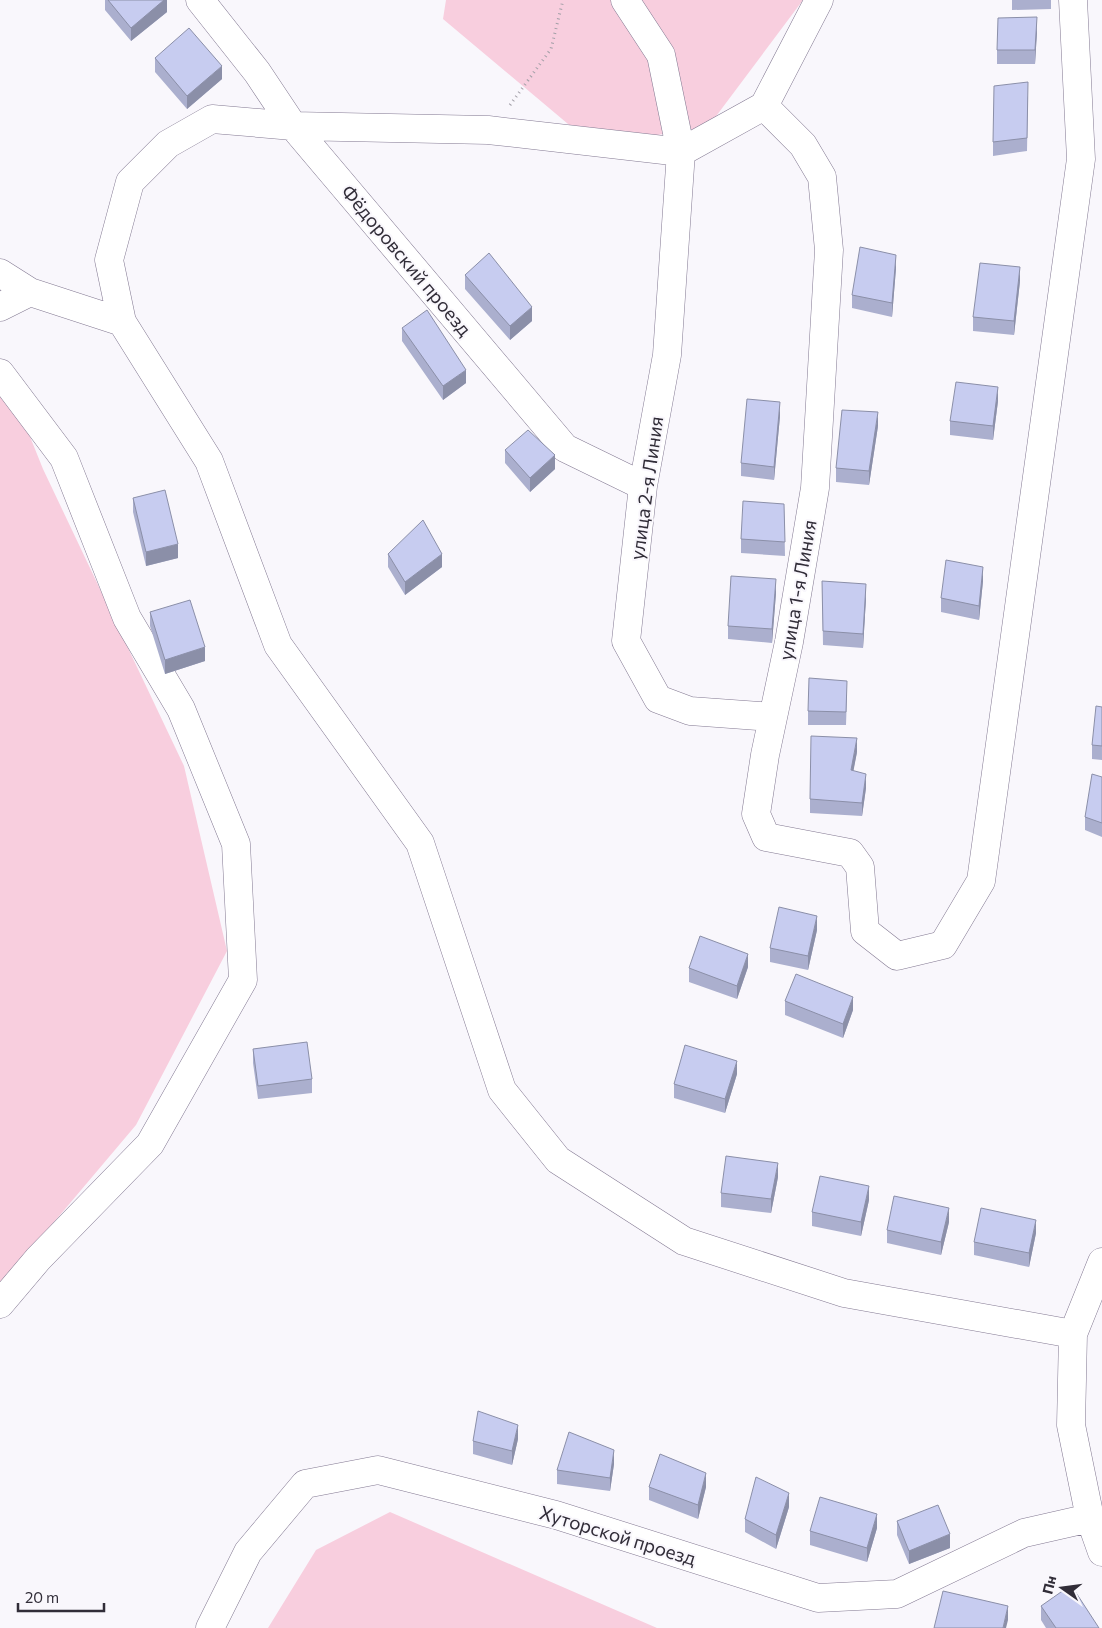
<svg xmlns="http://www.w3.org/2000/svg" width="1102" height="1628" font-family="Commissioner,sans-serif">
<rect width="100%" height="100%" fill="#f9f7fc"/>
<path fill="#f8cede" d="M446,0H803L708,127L593,145L443,19Z
M0,362L43,469L184,766L227,951L136,1125L0,1286Z
M390,1512L657,1628H268L316,1550Z"/>
<g fill="none" stroke-linecap="round" stroke-linejoin="round">
<defs>
<path id="minor" d="M200,0L257,72L293,126L565,448L643,486
M625,0L661,55L681,152L667,355L643,486L626,641L658,699L690,711L773,717
M819,0L764,106L681,152L488,130L293,126L212,119L168,144L130,182L109,260L122,322L209,461L278,645L420,843L502,1090L558,1160L684,1241L844,1293L1073,1334
M764,106L803,145L822,177L829,250L815,488L789,642L765,755L756,814L766,837L850,853L860,867L865,931L897,956L943,945L981,881L1081,159L1073,0
M0,273L30,292
M0,307L30,292L122,322
M0,373L64,458L127,618L181,709L236,844L243,980L150,1144L38,1259L0,1304
M1102,1262L1073,1334L1071,1425L1090,1518L1102,1552
M210,1628L248,1552L305,1484L378,1470L556,1515L818,1598L897,1594L1024,1533L1090,1518"/>
</defs>
<use href="#minor" stroke="#837992" stroke-width="29"/>
<path stroke="#a29fa7" stroke-width="3" stroke-dasharray="1 4" stroke-linecap="butt" d="M510,105L551,49L563,0"/>
<use href="#minor" stroke="#fff" stroke-width="28"/>
</g>
<path fill="#abafce" d="M105,0H167V12L131,41L105,10Z
M1012,0H1051V9L1012,10Z
M1037,31L1035,64H997V50Z
M155,58L222,79L187,109L155,72Z
M1028,96L1027,151L993,156V142Z
M896,268L892,317L852,308V295Z
M465,275L532,321L510,340L465,289Z
M1020,281L1014,335L973,331V317Z
M402,328L466,383L443,400L402,341Z
M998,401L993,440L950,435V421Z
M780,416L774,480L741,476V463Z
M878,426L869,485L836,482V468Z
M505,450L555,469L530,492L505,463Z
M133,498L178,558L146,566L133,512Z
M784,504L785,556L741,553V539Z
M388,554L442,567L405,595L388,567Z
M822,581L866,598L863,648L823,645Z
M983,581L979,620L941,612V598Z
M776,593L772,643L728,639V626Z
M150,612L205,661L165,674L150,626Z
M847,695L846,725H808V711Z
M1102,707V760L1092,759V745Z
M857,752L853,771L866,788L862,816L810,813V799Z
M1102,777V837L1085,830V817Z
M817,930L808,970L770,962V948Z
M748,967L737,999L689,982V968Z
M785,1001L853,1010L843,1038L785,1015Z
M253,1049L312,1079V1093L258,1099L253,1063Z
M737,1074L725,1113L674,1098V1084Z
M778,1177L771,1213L721,1207V1193Z
M869,1200L861,1236L812,1226V1212Z
M949,1222L941,1255L887,1243V1230Z
M1036,1233L1029,1267L974,1255V1242Z
M518,1439L512,1465L473,1454V1441Z
M614,1464L610,1491L557,1484V1470Z
M649,1487H706L698,1519L649,1500Z
M789,1507L776,1549L745,1532V1519Z
M897,1521L950,1548L909,1564L897,1535Z
M877,1528L867,1562L810,1545V1531Z
M1041,1606L1099,1628H1046L1041,1620Z"/>
<path fill="#8b8fa8" d="M164,0H167V12L131,41V28Z
M1037,17V31L1035,64V50Z
M222,66V79L187,109V96Z
M896,255V268L892,317V303Z
M1020,267V281L1014,335V321Z
M532,307V321L510,340V326Z
M466,370V383L443,400V386Z
M998,387V401L993,440V426Z
M780,402V416L774,480V467Z
M878,412V426L869,485V471Z
M555,455V469L530,492V478Z
M178,544V558L146,566V552Z
M442,554V567L405,595V582Z
M983,567V581L979,620V606Z
M776,579V593L772,643V629Z
M866,584V598L863,648V634Z
M205,647V661L165,674V660Z
M857,738V752L851,784V770Z
M866,774V788L862,816V803Z
M817,916V930L808,970V956Z
M748,954V967L737,999V986Z
M853,997V1010L843,1038V1024Z
M737,1061V1074L725,1113V1099Z
M778,1163V1177L771,1213V1199Z
M869,1186V1200L861,1236V1222Z
M949,1208V1222L941,1255V1242Z
M1036,1220V1233L1029,1267V1253Z
M518,1425V1439L512,1465V1451Z
M614,1450V1464L610,1491V1478Z
M706,1473V1487L698,1519V1505Z
M789,1493V1507L776,1549V1535Z
M877,1514V1528L867,1562V1548Z
M950,1534V1548L909,1564V1551Z
M1008,1606V1620L1006,1628H1003Z"/>
<path fill="#c7ccf0" stroke="#8b8fa8" d="M108,0H164L131,28Z
M1037,17L1035,50H997L998,18Z
M189,28L222,66L187,96L155,58Z
M1028,82L1027,138L993,142L994,86Z
M860,247L896,255L892,303L852,295Z
M489,253L532,307L510,326L465,275Z
M980,263L1020,267L1014,321L973,317Z
M427,310L466,370L443,386L402,328Z
M956,382L998,387L993,426L950,421Z
M747,399L780,402L774,467L741,463Z
M842,410L878,412L869,471L836,468Z
M528,430L555,455L530,478L505,450Z
M165,490L178,544L146,552L133,498Z
M743,501L784,504L785,542L741,539Z
M423,520L442,554L405,582L388,554Z
M946,560L983,567L979,606L941,598Z
M731,576L776,579L772,629L728,626Z
M822,581L866,584L863,634L823,631Z
M190,600L205,647L165,660L150,612Z
M809,678L847,681L846,712L808,711Z
M1096,706L1102,707V746L1092,745Z
M811,736L857,738L851,770L866,774L862,803L810,799Z
M1092,774L1102,777V823L1085,817Z
M779,907L817,916L808,956L770,948Z
M700,936L748,954L737,986L689,968Z
M796,974L853,997L843,1024L785,1001Z
M307,1042L312,1079L258,1086L253,1049Z
M685,1045L737,1061L725,1099L674,1084Z
M726,1156L778,1163L771,1199L721,1193Z
M820,1176L869,1186L861,1222L812,1212Z
M894,1196L949,1208L941,1242L887,1230Z
M981,1208L1036,1220L1029,1253L974,1242Z
M478,1411L518,1425L512,1451L473,1441Z
M569,1432L614,1450L610,1478L557,1470Z
M660,1454L706,1473L698,1505L649,1487Z
M756,1477L789,1493L776,1535L745,1519Z
M820,1497L877,1514L867,1548L810,1531Z
M938,1505L950,1534L909,1551L897,1521Z
M1071,1585L1099,1628H1056L1041,1606Z
M943,1591L1008,1606L1003,1628H934Z"/>
<g text-anchor="middle" dominant-baseline="central" stroke-width="4" stroke-linejoin="round" paint-order="stroke">
<g font-size="19" fill="#312d38" stroke="#f9f7fc">
<text transform="translate(407 260) rotate(50)">Фёдоровский проезд</text>
<text transform="translate(646 488) rotate(-82)">улица 2-я Линия</text>
<text transform="translate(797 590) rotate(-80)">улица 1-я Линия</text>
<text transform="translate(618 1535) rotate(17)">Хуторской проезд</text>
</g>
</g>
<g transform="translate(1062 1588) rotate(284)" stroke="#f9f7fc" stroke-width="4" paint-order="stroke">
<path d="M0-4L9 19L0 12L-9 19Z" fill="#312d38"/>
<text y="-8" font-size="14" font-weight="bold" text-anchor="middle" fill="#312d38">Пн</text>
</g>
<path d="M18 1603v8h86v-8" fill="none" stroke="#312d38" stroke-width="2.5"/>
<text x="25" y="1603" font-size="15" fill="#312d38" stroke="#f9f7fc" stroke-width="4" paint-order="stroke">20 m</text>
</svg>
